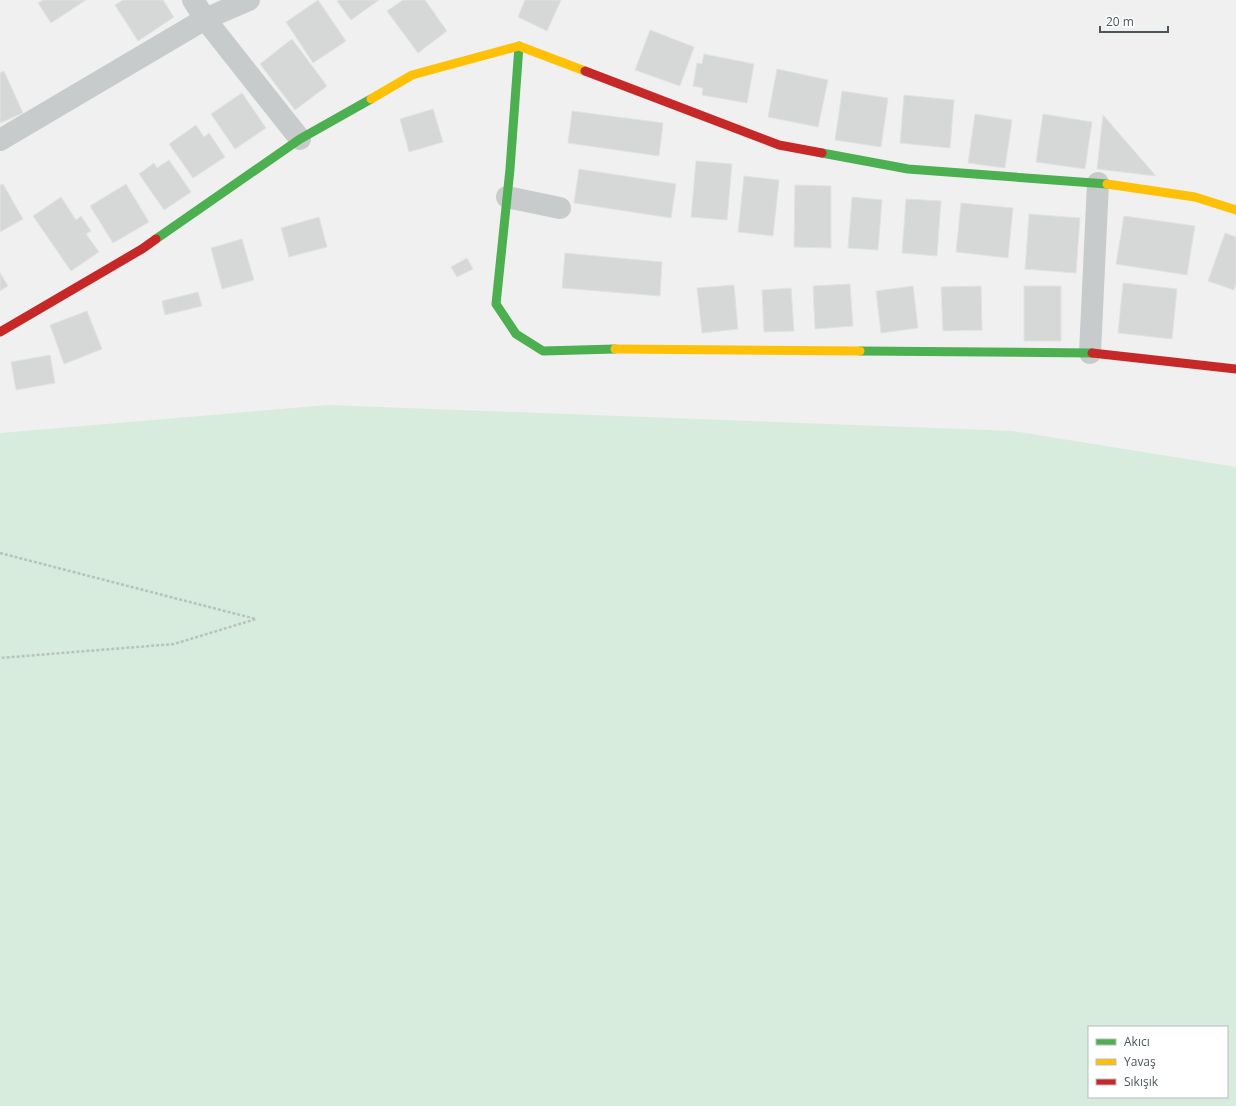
<svg xmlns="http://www.w3.org/2000/svg" width="1236" height="1106" font-family="'Open Sans',sans-serif">
<rect width="100%" height="100%" fill="#f0f0f0"/>
<path fill="#d7ecdc" fill-rule="evenodd" d="M328,405L1013,431L1236,467V1106H0V433ZM1089,1027H1227V1097H1089Z"/>
<path fill="#d6d8d8" stroke="#e2e2e3" d="M43,0H86L51,23L38,3Z
M123,0H163L174,17L138,41L115,5Z
M318,0L346,41L313,63L286,22Z
M339,0H379L351,20L337,1Z
M403,0H425L447,31L418,53L387,11Z
M525,0H561L547,31L518,17Z
M650,30L694,47L680,86L635,70Z
M292,39L327,86L295,110L260,64Z
M704,54L754,64L747,103L702,95L703,88L693,86L697,63L702,64Z
M777,69L828,80L818,127L768,117Z
M4,71L23,113L0,123V73Z
M842,91L888,98L881,147L835,140Z
M242,93L266,128L235,149L211,114Z
M904,95L954,100L950,148L900,143Z
M433,109L443,142L409,152L400,119Z
M572,111L663,123L659,156L568,143Z
M975,114L1012,120L1005,168L968,163Z
M1043,114L1092,122L1085,169L1036,162Z
M1103,115L1156,176L1097,169Z
M196,125L204,137L209,133L225,157L193,178L169,144Z
M169,160L191,192L164,210L139,174L154,163L157,168Z
M696,161L732,164L727,220L691,217Z
M579,169L676,184L671,218L574,203Z
M744,176L779,180L773,236L738,232Z
M3,184L23,219L0,232V185Z
M126,184L149,222L113,243L90,206Z
M795,185L831,186V248L794,247Z
M61,197L76,220L81,216L91,231L86,234L99,252L71,271L33,216Z
M852,197L882,200L878,250L848,248Z
M906,199L941,201L937,256L902,253Z
M961,203L1013,208L1008,258L956,252Z
M1029,214L1080,218L1076,273L1025,269Z
M1124,216L1195,226L1187,275L1116,264Z
M319,217L327,247L289,257L281,228Z
M1225,233L1236,237V284L1234,290L1208,281Z
M242,239L254,280L222,289L211,248Z
M565,253L662,262L660,296L562,288Z
M467,258L473,269L457,277L451,267Z
M0,273L8,286L0,291Z
M1123,283L1177,289L1172,339L1118,333Z
M850,284L853,326L815,329L813,286Z
M734,285L738,329L702,333L697,288Z
M913,286L918,328L881,333L876,291Z
M981,286L982,330L943,331L941,287Z
M1024,286H1061V341H1024Z
M791,288L794,331L764,332L762,290Z
M198,292L202,306L165,315L162,301Z
M87,311L102,349L64,364L50,325Z
M50,355L55,383L16,390L11,362Z"/>
<g fill="none" stroke-linecap="round" stroke-linejoin="round">
<path stroke="#b9c3be" stroke-width="2.5" stroke-dasharray="3 2" stroke-linecap="butt" d="M0,553L256,619L174,644L0,658"/>
<path stroke="#c8cbcc" stroke-width="22" d="M193,0L205,19L300,139
M0,140L205,19L249,0
M507,197L560,208
M1090,353L1098,183"/>
<path stroke="#4caf50" stroke-width="9" d="M519,46L510,169L496,304L516,334L543,351L615,349
M822,153L908,169L1107,184
M156,239L300,139L371,99
M860,351L1092,353"/>
<path stroke="#ffc107" stroke-width="9" d="M371,99L412,75L519,46L585,71
M1107,184L1195,197L1236,210
M615,349L860,351"/>
<path stroke="#c62828" stroke-width="9" d="M585,71L779,145L822,153
M0,332L142,249L156,239
M1092,353L1236,369"/>
</g>
<rect x="1088" y="1026" width="140" height="72" fill="#ffffff" stroke="#b7bbbd"/>
<rect x="1096" y="1039" width="20" height="6" fill="#4caf50" stroke="#b7bbbd"/>
<text x="1124" y="1046" font-size="12" fill="#4a565a">Akıcı</text>
<rect x="1096" y="1059" width="20" height="6" fill="#ffc107" stroke="#b7bbbd"/>
<text x="1124" y="1066" font-size="12" fill="#4a565a">Yavaş</text>
<rect x="1096" y="1079" width="20" height="6" fill="#c62828" stroke="#b7bbbd"/>
<text x="1124" y="1086" font-size="12" fill="#4a565a">Sıkışık</text>
<path d="M1100 26v6h68v-6" fill="none" stroke="#4a565a" stroke-width="2"/>
<text x="1106" y="26" font-size="12" fill="#4a565a" stroke="#ffffff" stroke-width="3" paint-order="stroke">20 m</text>
</svg>
